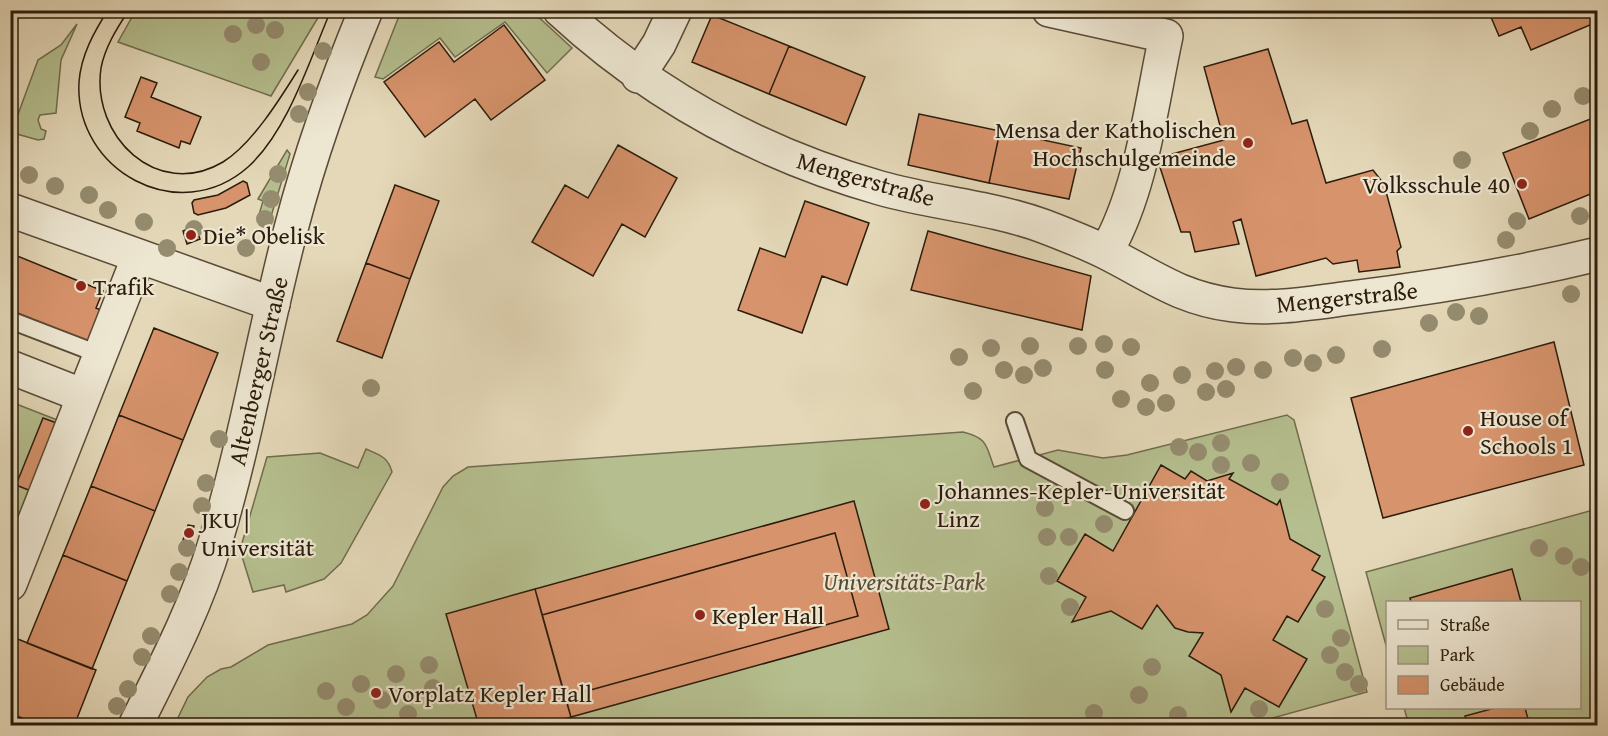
<svg xmlns="http://www.w3.org/2000/svg" width="1608" height="736" font-family="'Gentium Book Plus',serif">
<rect width="100%" height="100%" fill="#e4d8b8"/>
<filter id="stains"><feTurbulence type="fractalNoise" baseFrequency=".00333" numOctaves="4"/><feColorMatrix values="0 0 0 0 .2 0 0 0 0 .09 0 0 0 0 .02 0 0 0 .5 -.17"/></filter>
<radialGradient id="worn" r=".72"><stop offset=".6" stop-color="#630" stop-opacity="0"/><stop offset="1" stop-color="#630" stop-opacity=".3"/></radialGradient>
<path fill="#b5be8e" stroke="#706d4d" stroke-width="1.5" d="M136,10H322V11L271,96L118,42Z
M401,11H532L572,48L547,73L505,22L455,57L440,38L383,79L375,77Z
M77,24L61,60L56,113L40,115L38,120L41,129L46,131L44,139L38,140L17,134L13,128L38,60L61,45Z
M287,150L290,154L269,223L259,215L263,201L258,199Z
M11,402L65,423L11,558Z
M1287,415L1294,420L1367,692L1244,726H174L188,697L207,677L221,669L231,667L268,645L352,624L367,615L393,586L443,487L453,476L468,467L963,432C988,438 986,446 994,467L1058,450L1103,458L1127,455Z
M366,449C380,455 388,457 392,472L341,563L324,579L286,592L284,585L253,592L240,550L267,457L320,453L358,468Z
M1597,509V725H1409L1404,708H1580V602H1388L1387,649L1366,572Z"/>
<path fill="#d7936c" stroke="#2b1c0c" stroke-width="1.5" d="M1488,10H1598V14L1597,22L1531,50L1521,27L1499,36Z
M712,15L789,46L769,94L692,62Z
M504,25L545,80L491,120L475,99L425,137L384,82L439,42L454,62Z
M789,46L865,77L846,125L769,94Z
M1268,49L1292,124L1307,120L1326,183L1373,170L1384,184L1401,247L1397,251L1400,267L1359,272L1357,260L1333,264L1326,258L1256,276L1241,219L1233,222L1239,244L1195,252L1190,232H1181L1157,158L1224,140L1204,67Z
M141,77L157,83L151,97L201,117L190,144L181,141L179,148L137,131L140,123L125,117Z
M919,114L1000,131L989,183L908,165Z
M1598,116V191L1529,219L1503,153Z
M1000,131L1081,148L1069,199L989,183Z
M618,145L677,178L645,237L622,224L593,276L532,242L565,185L588,198Z
M243,181L247,183L250,195L226,208L198,215L194,213L192,203L194,200L218,195Z
M395,185L439,201L410,279L366,263Z
M805,201L869,223L847,285L822,276L802,333L738,310L760,248L785,257Z
M195,226L200,239L187,244L183,231Z
M928,231L1091,276L1082,330L911,290Z
M10,253L103,291L96,308L109,313L96,345L10,310Z
M366,263L410,279L382,358L337,341Z
M154,328L218,353L183,440L119,415Z
M1554,342L1584,465L1383,518L1351,398Z
M119,415L183,440L155,511L91,486Z
M43,418L62,425L36,493L16,485Z
M1161,465L1185,479L1191,471L1207,481L1233,473L1229,479L1277,505L1280,500L1290,539L1320,556L1312,570L1325,577L1298,622L1287,616L1273,640L1307,659L1279,707L1245,688L1231,712L1221,675L1189,656L1203,633L1188,632L1175,628L1157,605L1142,629L1111,611L1072,622L1086,597L1057,581L1085,534L1113,551Z
M91,486L155,511L127,581L63,555Z
M854,501L889,629L571,717L565,697L858,616L835,533L542,615L535,589Z
M188,525L194,526L189,542L183,540Z
M835,533L858,616L565,697L542,615Z
M63,555L127,581L92,669L27,643Z
M1512,569L1521,602H1411L1410,598Z
M535,589L571,717L541,726H479L446,614Z
M10,636L96,670L74,726H41L10,713Z
M1495,708H1525L1530,726H1468L1465,716Z"/>
<g fill="none" stroke-linecap="round" stroke-linejoin="round">
<defs>
<path id="service" d="M10,320L101,355
M1015,421L1028,459L1125,511"/>
<path id="minor" d="M560,10C652,95 760,154 880,188C933,203 991,207 1043,226C1064,234 1085,242 1105,252C1151,275 1179,298 1233,305C1272,310 1312,303 1350,298C1433,288 1516,274 1598,254
M1049,10L1166,36C1151,105 1142,190 1106,252
M638,76L659,44L675,10
M10,210L273,304
M10,367L84,396
M10,584L139,256"/>
<path id="tertiary" d="M135,726C165,666 196,607 215,543C247,438 264,330 292,225C311,152 337,80 366,10"/>
</defs>
<use href="#service" stroke="#594b37" stroke-width="20"/>
<use href="#minor" stroke="#594b37" stroke-width="36"/>
<use href="#tertiary" stroke="#594b37" stroke-width="36"/>
<use href="#service" stroke="#ede6d1" stroke-width="16"/>
<use href="#minor" stroke="#ede6d1" stroke-width="33"/>
<use href="#tertiary" stroke="#ede6d1" stroke-width="33"/>
<path stroke="#2b1c0c" stroke-width="1.5" d="M108,10C94,32 81,55 79,82C74,171 179,228 248,167C288,131 310,59 331,10
M129,10C117,28 105,47 101,68C91,136 157,201 223,162C252,144 280,99 298,70"/>
</g>
<g fill="#958c6f">
<circle cx="256" cy="25" r="9"/>
<circle cx="275" cy="30" r="9"/>
<circle cx="233" cy="34" r="9"/>
<circle cx="323" cy="51" r="9"/>
<circle cx="261" cy="62" r="9"/>
<circle cx="308" cy="92" r="9"/>
<circle cx="1583" cy="96" r="9"/>
<circle cx="1552" cy="109" r="9"/>
<circle cx="299" cy="114" r="9"/>
<circle cx="1530" cy="131" r="9"/>
<circle cx="1462" cy="160" r="9"/>
<circle cx="278" cy="174" r="9"/>
<circle cx="29" cy="175" r="9"/>
<circle cx="55" cy="186" r="9"/>
<circle cx="89" cy="195" r="9"/>
<circle cx="271" cy="199" r="9"/>
<circle cx="108" cy="210" r="9"/>
<circle cx="1580" cy="216" r="9"/>
<circle cx="265" cy="219" r="9"/>
<circle cx="1517" cy="221" r="9"/>
<circle cx="144" cy="222" r="9"/>
<circle cx="194" cy="229" r="9"/>
<circle cx="1506" cy="240" r="9"/>
<circle cx="167" cy="248" r="9"/>
<circle cx="246" cy="248" r="9"/>
<circle cx="1571" cy="294" r="9"/>
<circle cx="1456" cy="312" r="9"/>
<circle cx="1479" cy="316" r="9"/>
<circle cx="1429" cy="323" r="9"/>
<circle cx="1104" cy="344" r="9"/>
<circle cx="1030" cy="346" r="9"/>
<circle cx="1078" cy="346" r="9"/>
<circle cx="1131" cy="347" r="9"/>
<circle cx="991" cy="348" r="9"/>
<circle cx="1382" cy="349" r="9"/>
<circle cx="1336" cy="355" r="9"/>
<circle cx="959" cy="357" r="9"/>
<circle cx="1293" cy="358" r="9"/>
<circle cx="1313" cy="363" r="9"/>
<circle cx="1236" cy="367" r="9"/>
<circle cx="1043" cy="368" r="9"/>
<circle cx="1004" cy="370" r="9"/>
<circle cx="1105" cy="370" r="9"/>
<circle cx="1263" cy="370" r="9"/>
<circle cx="1215" cy="371" r="9"/>
<circle cx="1024" cy="375" r="9"/>
<circle cx="1182" cy="375" r="9"/>
<circle cx="1150" cy="383" r="9"/>
<circle cx="371" cy="388" r="9"/>
<circle cx="1226" cy="389" r="9"/>
<circle cx="973" cy="391" r="9"/>
<circle cx="1206" cy="392" r="9"/>
<circle cx="1121" cy="399" r="9"/>
<circle cx="1166" cy="403" r="9"/>
<circle cx="1146" cy="407" r="9"/>
<circle cx="219" cy="439" r="9"/>
<circle cx="1221" cy="443" r="9"/>
<circle cx="1179" cy="447" r="9"/>
<circle cx="1198" cy="452" r="9"/>
<circle cx="1251" cy="463" r="9"/>
<circle cx="1221" cy="465" r="9"/>
<circle cx="1280" cy="482" r="9"/>
<circle cx="206" cy="483" r="9"/>
<circle cx="202" cy="506" r="9"/>
<circle cx="1045" cy="508" r="9"/>
<circle cx="1104" cy="524" r="9"/>
<circle cx="1047" cy="537" r="9"/>
<circle cx="1069" cy="537" r="9"/>
<circle cx="187" cy="548" r="9"/>
<circle cx="1539" cy="548" r="9"/>
<circle cx="1564" cy="556" r="9"/>
<circle cx="1581" cy="567" r="9"/>
<circle cx="179" cy="572" r="9"/>
<circle cx="1049" cy="576" r="9"/>
<circle cx="170" cy="594" r="9"/>
<circle cx="1070" cy="607" r="9"/>
<circle cx="1325" cy="609" r="9"/>
<circle cx="151" cy="636" r="9"/>
<circle cx="1341" cy="638" r="9"/>
<circle cx="1330" cy="655" r="9"/>
<circle cx="142" cy="657" r="9"/>
<circle cx="429" cy="665" r="9"/>
<circle cx="1152" cy="667" r="9"/>
<circle cx="1345" cy="672" r="9"/>
<circle cx="396" cy="674" r="9"/>
<circle cx="361" cy="684" r="9"/>
<circle cx="1359" cy="684" r="9"/>
<circle cx="433" cy="688" r="9"/>
<circle cx="128" cy="689" r="9"/>
<circle cx="326" cy="691" r="9"/>
<circle cx="1139" cy="695" r="9"/>
<circle cx="382" cy="700" r="9"/>
<circle cx="117" cy="706" r="9"/>
<circle cx="346" cy="707" r="9"/>
<circle cx="1259" cy="709" r="9"/>
<circle cx="1094" cy="713" r="9"/>
<circle cx="408" cy="714" r="9"/>
<circle cx="1178" cy="715" r="9"/>
</g>
<g fill="#8f2418" stroke="#ede6d1" stroke-width="2">
<circle cx="1248" cy="143" r="6"/>
<circle cx="1522" cy="184" r="6"/>
<circle cx="191" cy="235" r="6"/>
<circle cx="81" cy="286" r="6"/>
<circle cx="1468" cy="431" r="6"/>
<circle cx="925" cy="504" r="6"/>
<circle cx="189" cy="533" r="6"/>
<circle cx="700" cy="615" r="6"/>
<circle cx="376" cy="693" r="6"/>
</g>
<g text-anchor="middle" dominant-baseline="central" stroke-width="4.5" stroke-linejoin="round" paint-order="stroke">
<g font-size="24" fill="#2b1c0c" stroke="#ede6d1" text-anchor="start">
<text x="1236" y="129" text-anchor="end">Mensa der Katholischen<tspan x="1236" dy="28">Hochschulgemeinde</tspan></text>
<text x="1510" y="184" text-anchor="end">Volksschule 40</text>
<text x="203" y="235">Die* Obelisk</text>
<text x="93" y="286">Trafik</text>
<text x="1480" y="417">House of<tspan x="1480" dy="28">Schools 1</tspan></text>
<text x="937" y="490">Johannes-Kepler-Universität<tspan x="937" dy="28">Linz</tspan></text>
<text x="201" y="519">JKU |<tspan x="201" dy="28">Universität</tspan></text>
<text x="712" y="615">Kepler Hall</text>
<text x="388" y="693">Vorplatz Kepler Hall</text>
</g>
<g font-size="24" fill="#2b1c0c" stroke="#ede6d1">
<text transform="translate(866 179) rotate(16)">Mengerstraße</text>
<text transform="translate(1347 297) rotate(-6)">Mengerstraße</text>
<text transform="translate(258 371) rotate(-77)">Altenberger Straße</text>
</g>
<g font-size="24" font-style="italic" fill="#544d33" stroke="#ede6d1">
<text x="904" y="581">Universitäts-Park</text>
</g>
</g>
<rect width="1608" height="736" fill="none" stroke="#e4d8b8" stroke-width="36"/>
<rect x="12" y="12" width="1584" height="712" fill="none" stroke="#2b1c0c" stroke-width="3"/>
<rect x="18" y="18" width="1572" height="700" fill="none" stroke="#2b1c0c" stroke-width="1.5"/>
<rect x="1386" y="601" width="195" height="108" fill="#ede6d1" stroke="#9f9582" stroke-width="1.5"/>
<rect x="1398" y="620" width="30" height="9" fill="#ede6d1" stroke="#9f9582" stroke-width="1.5"/>
<text x="1440" y="631" font-size="18" fill="#2b1c0c">Straße</text>
<rect x="1398" y="646" width="30" height="18" fill="#b5be8e" stroke="#9f9582" stroke-width="1.5"/>
<text x="1440" y="661" font-size="18" fill="#2b1c0c">Park</text>
<rect x="1398" y="676" width="30" height="18" fill="#d7936c" stroke="#9f9582" stroke-width="1.5"/>
<text x="1440" y="691" font-size="18" fill="#2b1c0c">Gebäude</text>
<rect width="100%" height="100%" filter="url(#stains)"/>
<rect width="100%" height="100%" fill="url(#worn)"/>
</svg>
